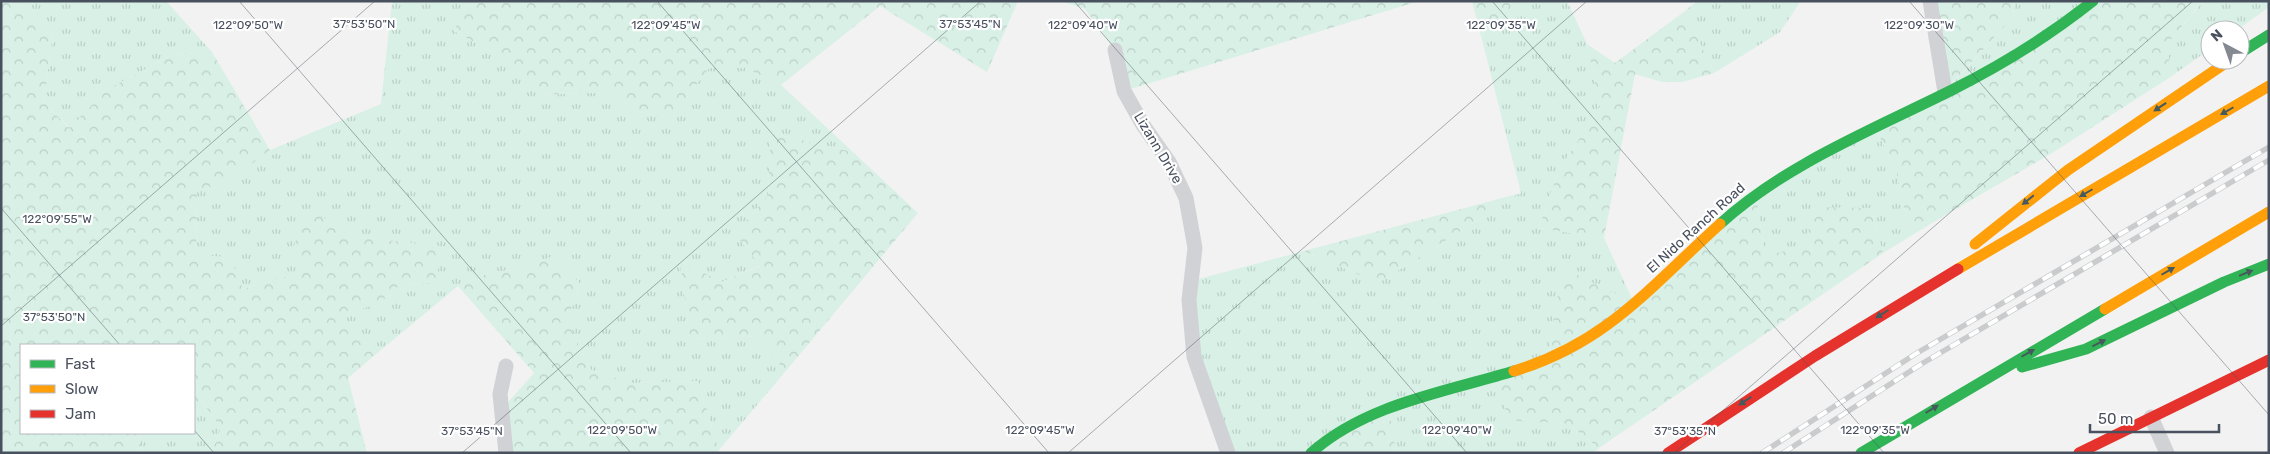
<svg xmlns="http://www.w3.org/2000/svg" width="2270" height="454" font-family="Rubik,sans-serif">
<defs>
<pattern id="grass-tufts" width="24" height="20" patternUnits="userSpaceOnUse" patternTransform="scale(1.25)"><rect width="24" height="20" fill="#d8f0e6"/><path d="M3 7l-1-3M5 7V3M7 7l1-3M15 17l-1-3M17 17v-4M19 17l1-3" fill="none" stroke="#bbd0c8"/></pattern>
<pattern id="forest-crowns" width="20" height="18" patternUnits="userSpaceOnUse" patternTransform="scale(1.25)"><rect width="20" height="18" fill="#d8f0e6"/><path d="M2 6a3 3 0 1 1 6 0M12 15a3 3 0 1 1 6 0" fill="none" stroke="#bbd0c8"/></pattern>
</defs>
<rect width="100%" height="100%" fill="#f2f2f2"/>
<path fill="url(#grass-tufts)" d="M17,1H166L212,52L172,55L108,89L70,128L44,102L53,31Z
M392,1H468L454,31L509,61L540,95L608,92L638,112L671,118L709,68H745L781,85L853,152L771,133L768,195L735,234L761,265L722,282L680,261L690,339L760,336L785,372L719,450L698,381L632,383L591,370L567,321L580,284L555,255L524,269L491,272L458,286L375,355L328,314L376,306L401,284L436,283L440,246L358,237L309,210L306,271L242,289L196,256L197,189L226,183L270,150L381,104Z
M1514,1H1567L1587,44L1600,107L1559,170L1539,228L1604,238L1634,303L1562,268L1548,358L1514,420L1568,424L1599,448L1593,453H1396L1389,408L1311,453H1228L1194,357L1191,281L1304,251L1378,283L1521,193L1481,36Z
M1697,1H1801L1780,32L1714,73L1685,11Z
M2015,1H2093L1945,92L2013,17Z
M2200,1H2269V7L2237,30H2210V49L2169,78V42L2200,5Z
M1875,127L1896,170L1907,221L1932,223L1883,253L1870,208L1804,246L1765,257L1756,194Z
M200,399L221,428L211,453H143L139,436L144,433H194V403Z"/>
<path fill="url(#forest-crowns)" d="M1,1H17L53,31L44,102L69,128L108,89L172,55L212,52L270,150L226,184L197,189L196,255L230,257L243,289L306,271L291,252L309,210L358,237L440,246L437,283L401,284L376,306L329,314L375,355L348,378L367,453H211L221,428L201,400L194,403V345H21V433H144L139,436L143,453H1Z
M468,1H1018L987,72L880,6L781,85L745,68H709L671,118L638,112L608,92L540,95L509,61L454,31Z
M1061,1H1419L1124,91L1115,50L1085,9Z
M1472,1H1514L1481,36Z
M1930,1H2015L2013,17L1946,90L2093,1H2200V4L2169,42V78L2052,153L1932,223L1907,221L1896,170L1875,127L1945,92Z
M1685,11L1714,73L1682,82H1662L1635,74L1604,238L1539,228L1559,170L1600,107L1587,44L1615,63Z
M771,133L853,152L918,213L785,372L760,336L690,339L680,261L722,282L760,266L735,234L768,195Z
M1521,193L1378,283L1304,251Z
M1756,194L1765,256L1804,246L1815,207L1870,208L1883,253L1599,448L1568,424L1508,420L1498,376L1548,358L1562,267L1634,303Z
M555,255L580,284L567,321L591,370L632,383L698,381L719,450L717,453H506L501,410L534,373L458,286L491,272L524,269Z
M1389,408L1396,453H1311Z"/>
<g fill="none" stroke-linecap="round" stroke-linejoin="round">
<path stroke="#d0d2d5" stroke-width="15" d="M1930,1L1945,92
M1115,50L1124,91L1143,125L1169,162L1186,198L1195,248L1189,300L1194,357L1228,453
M2151,417L2167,453
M506,453L500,394L506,366"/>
<path stroke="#30b455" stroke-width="11" d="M2240,53L2269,35
M1720,224C1786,164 1872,130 1952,90C2002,65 2049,36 2093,1
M2022,367L2086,349L2224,282L2269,264
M1311,453C1366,404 1445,392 1514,371
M1861,453L2105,309"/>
<path stroke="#ff9f0a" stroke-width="11" d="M1975,244L2068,170L2230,60
M1958,269L2269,86
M2105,309L2269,212
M1514,371C1607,343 1651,286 1720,224"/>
<path stroke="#e5322d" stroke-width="11" d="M1668,453L1815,356L1958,269
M2079,453L2269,360"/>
<defs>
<path id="rail" d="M1762,453L1917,353L2269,147
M1783,453L1923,363L2269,160"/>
</defs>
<use href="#rail" stroke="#c9cbcd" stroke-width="5.5"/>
<use href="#rail" stroke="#fff" stroke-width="4" stroke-dasharray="11" stroke-linecap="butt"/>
</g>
<defs><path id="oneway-solid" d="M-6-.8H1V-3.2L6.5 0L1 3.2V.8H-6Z" transform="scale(1.25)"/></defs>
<g fill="#465a5d">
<use href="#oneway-solid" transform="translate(2160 107) rotate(146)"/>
<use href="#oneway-solid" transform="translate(2227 111) rotate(150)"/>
<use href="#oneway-solid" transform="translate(2086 193) rotate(150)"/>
<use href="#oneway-solid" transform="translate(2028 200) rotate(141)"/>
<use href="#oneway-solid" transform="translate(2168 271) rotate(-30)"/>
<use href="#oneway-solid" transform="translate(2246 273) rotate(-22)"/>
<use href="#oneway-solid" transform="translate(1882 314) rotate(148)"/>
<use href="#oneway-solid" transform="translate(2099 343) rotate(-26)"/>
<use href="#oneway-solid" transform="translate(2028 353) rotate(-30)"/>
<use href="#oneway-solid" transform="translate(1745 401) rotate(147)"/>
<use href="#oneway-solid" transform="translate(1932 409) rotate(-31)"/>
</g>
<path fill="none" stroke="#49505e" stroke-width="1" stroke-opacity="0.45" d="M239,1L631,453M657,1L1049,453M1074,1L1467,453M1492,1L1884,453M1909,1L2269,415M1,208L120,345M1,326L375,1M194,430L214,453M462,453L981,1M1068,453L1587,1M1674,453L2193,1"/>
<g text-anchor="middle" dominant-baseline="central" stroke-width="4.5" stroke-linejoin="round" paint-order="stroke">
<g font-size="14" fill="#49505e" stroke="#fff">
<text transform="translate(1158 148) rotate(59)">Lizann Drive</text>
<text transform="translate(1696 228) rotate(-42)">El Nido Ranch Road</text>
</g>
</g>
<g font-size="12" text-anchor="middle" fill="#49505e" stroke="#fff" stroke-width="4.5" stroke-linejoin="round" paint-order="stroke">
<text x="364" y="28">37°53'50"N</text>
<text x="970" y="28">37°53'45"N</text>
<text x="248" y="29">122°09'50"W</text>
<text x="666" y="29">122°09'45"W</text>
<text x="1083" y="29">122°09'40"W</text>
<text x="1501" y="29">122°09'35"W</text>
<text x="1919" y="29">122°09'30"W</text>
<text x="57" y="223">122°09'55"W</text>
<text x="54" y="321">37°53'50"N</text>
<text x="622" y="434">122°09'50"W</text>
<text x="1040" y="434">122°09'45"W</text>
<text x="1457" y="434">122°09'40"W</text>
<text x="1875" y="434">122°09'35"W</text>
<text x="472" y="435">37°53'45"N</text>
<text x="1685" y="435">37°53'35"N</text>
</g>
<rect width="2270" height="454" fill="none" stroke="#49505e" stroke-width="5"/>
<rect x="20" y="344" width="175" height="90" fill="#ffffff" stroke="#b6b9bf"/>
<rect x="30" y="360" width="25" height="8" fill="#30b455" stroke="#b6b9bf"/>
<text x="65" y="369" font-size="15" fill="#49505e">Fast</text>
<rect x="30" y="385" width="25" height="8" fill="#ff9f0a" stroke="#b6b9bf"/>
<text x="65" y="394" font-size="15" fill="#49505e">Slow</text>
<rect x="30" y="410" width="25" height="8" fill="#e5322d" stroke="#b6b9bf"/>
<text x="65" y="419" font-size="15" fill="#49505e">Jam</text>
<g transform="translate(2225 45) rotate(319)"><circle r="24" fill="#ffffff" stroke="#b6b9bf"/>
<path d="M0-4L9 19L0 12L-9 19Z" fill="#848992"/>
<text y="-8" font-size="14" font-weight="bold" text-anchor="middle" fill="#49505e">N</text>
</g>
<path d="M2090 424v8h129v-8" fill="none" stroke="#49505e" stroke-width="2.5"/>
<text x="2098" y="424" font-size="15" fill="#49505e" stroke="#ffffff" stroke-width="4" paint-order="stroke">50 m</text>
</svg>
